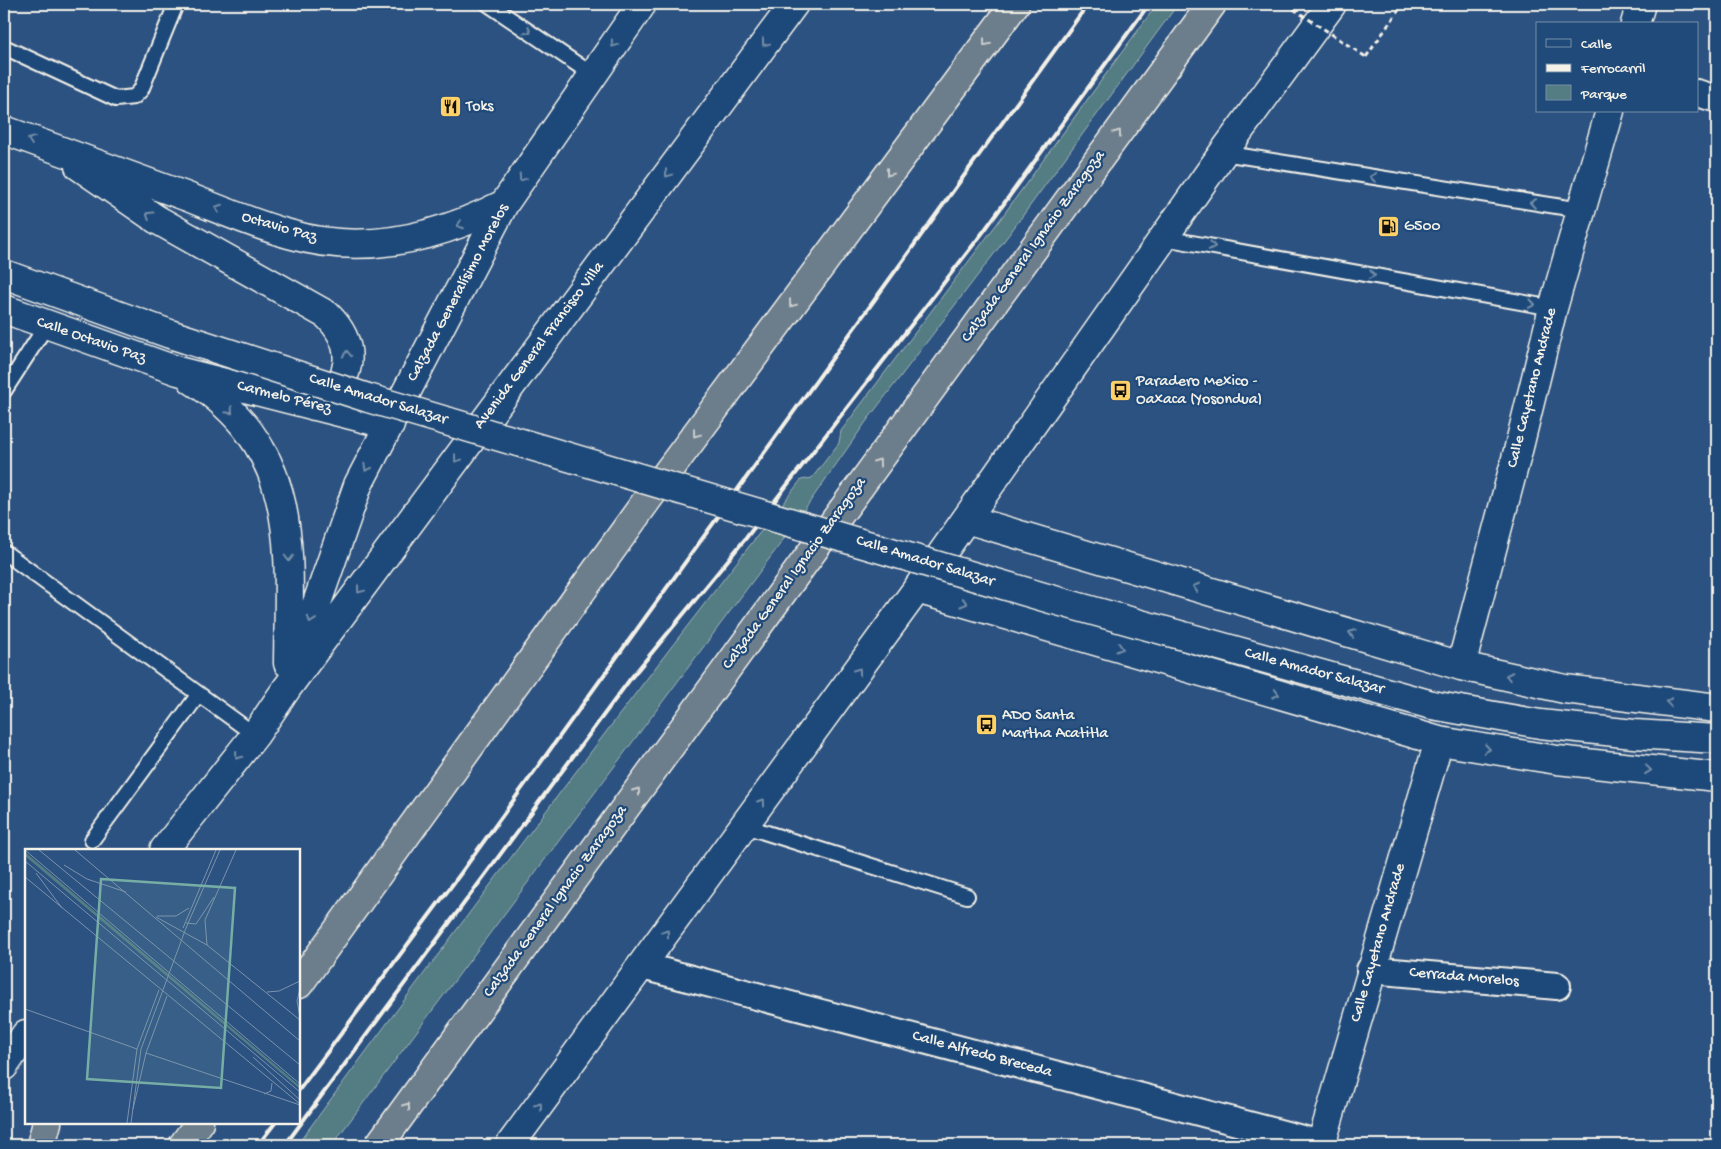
<svg xmlns="http://www.w3.org/2000/svg" width="1721" height="1149" font-family="'Gochi Hand',sans-serif">
<rect width="100%" height="100%" fill="#2c5282"/>
<filter id="ink" filterUnits="userSpaceOnUse"><feTurbulence type="fractalNoise" baseFrequency=".02" numOctaves="2"/><feDisplacementMap in="SourceGraphic" scale="10" xChannelSelector="R" yChannelSelector="G"/><feConvolveMatrix kernelMatrix="1 2 1 2 8 2 1 2 1" color-interpolation-filters="sRGB"/></filter>
<g filter="url(#ink)">
<path fill="#537c83" stroke="#a4b6b6" d="M1157,4H1178L1010,233L868,419L778,547L332,1145H297C462,921 629,699 801,480L812,478L839,443L841,431L996,225Z"/>
<g fill="none" stroke-linecap="round" stroke-linejoin="round">
<defs>
<path id="lane" d="M488,4L593,75
M4,47L116,99L134,97L141,90L176,4
M1223,153L1581,210
M1164,238L1553,308
M4,391L46,326
M4,552L255,735
M745,826L967,896
M92,840L199,694"/>
<path id="street" d="M1697,93L1717,99
M642,966L1321,1144
M1370,970L1557,986"/>
<path id="secondary" d="M1635,24L1641,4
M4,130C64,152 125,174 185,196C219,209 253,224 289,234C362,256 437,238 504,204
M79,166L156,219L327,315C359,347 353,384 314,406
M4,309L178,371L390,425
M192,380C302,450 289,550 288,663
M966,519L1461,666L1565,689L1717,708
M917,589L1439,741L1557,760L1717,777
M296,663L358,485L504,204L642,4
M1461,666L1518,451L1553,308L1610,111
M164,850L255,735L287,688L794,4
M4,1066L26,1034
M510,1145L917,589L1223,153L1332,4
M1321,1145L1439,741"/>
<path id="highway" d="M299,984L647,500L1015,4
M41,1145L47,1123
M183,1145L199,1123
M379,1145L1212,4"/>
</defs>
<use href="#lane" stroke="#f4f1e8" stroke-width="18"/>
<use href="#street" stroke="#f4f1e8" stroke-width="30"/>
<use href="#secondary" stroke="#f4f1e8" stroke-width="31"/>
<use href="#highway" stroke="#f4f1e8" stroke-width="31"/>
<path stroke="#f4f1e8" stroke-width="3" stroke-dasharray="5 4" stroke-linecap="butt" d="M1366,57L1403,4"/>
<use href="#lane" stroke="#1f4a7a" stroke-width="14"/>
<use href="#street" stroke="#1f4a7a" stroke-width="26"/>
<use href="#secondary" stroke="#1f4a7a" stroke-width="28"/>
<use href="#highway" stroke="#6c7d8c" stroke-width="28"/>
<path stroke="#f4f1e8" stroke-width="4" d="M299,1090L461,873L1088,4
M258,1145L275,1123
M285,1145L631,678L746,538L984,231L1149,4"/>
<defs>
<path id="secondary-bridge" d="M4,274L170,334L368,398L1054,600L1432,705L1540,724L1634,734L1717,739"/>
</defs>
<use href="#secondary-bridge" stroke="#f4f1e8" stroke-width="31" stroke-linecap="butt"/>
<path stroke="#f4f1e8" stroke-width="3" stroke-dasharray="5 4" stroke-linecap="butt" d="M1286,4L1366,57"/>
<use href="#secondary-bridge" stroke="#1f4a7a" stroke-width="28"/>
</g>
<defs><path id="oneway-chevron" d="M-2-3.5L2.5 0L-2 3.5" fill="none" stroke-width="1.6" stroke-linecap="round" stroke-linejoin="round" transform="scale(1.25)"/></defs>
<g stroke="#748da6">
<use href="#oneway-chevron" transform="translate(528 31) rotate(34)"/>
<use href="#oneway-chevron" transform="translate(765 43) rotate(127)"/>
<use href="#oneway-chevron" transform="translate(614 44) rotate(125)"/>
<use href="#oneway-chevron" transform="translate(31 140) rotate(-161)"/>
<use href="#oneway-chevron" transform="translate(668 174) rotate(127)"/>
<use href="#oneway-chevron" transform="translate(1373 177) rotate(-171)"/>
<use href="#oneway-chevron" transform="translate(522 178) rotate(124)"/>
<use href="#oneway-chevron" transform="translate(1533 203) rotate(-171)"/>
<use href="#oneway-chevron" transform="translate(218 208) rotate(-160)"/>
<use href="#oneway-chevron" transform="translate(149 215) rotate(-148)"/>
<use href="#oneway-chevron" transform="translate(460 225) rotate(160)"/>
<use href="#oneway-chevron" transform="translate(1212 246) rotate(10)"/>
<use href="#oneway-chevron" transform="translate(1372 275) rotate(10)"/>
<use href="#oneway-chevron" transform="translate(1532 304) rotate(10)"/>
<use href="#oneway-chevron" transform="translate(347 354) rotate(-92)"/>
<use href="#oneway-chevron" transform="translate(230 411) rotate(46)"/>
<use href="#oneway-chevron" transform="translate(457 459) rotate(127)"/>
<use href="#oneway-chevron" transform="translate(367 468) rotate(118)"/>
<use href="#oneway-chevron" transform="translate(289 558) rotate(90)"/>
<use href="#oneway-chevron" transform="translate(1196 587) rotate(-163)"/>
<use href="#oneway-chevron" transform="translate(360 590) rotate(127)"/>
<use href="#oneway-chevron" transform="translate(964 603) rotate(16)"/>
<use href="#oneway-chevron" transform="translate(311 620) rotate(109)"/>
<use href="#oneway-chevron" transform="translate(1352 633) rotate(-163)"/>
<use href="#oneway-chevron" transform="translate(1120 648) rotate(16)"/>
<use href="#oneway-chevron" transform="translate(858 671) rotate(-54)"/>
<use href="#oneway-chevron" transform="translate(1509 676) rotate(-168)"/>
<use href="#oneway-chevron" transform="translate(1276 694) rotate(16)"/>
<use href="#oneway-chevron" transform="translate(1669 702) rotate(-173)"/>
<use href="#oneway-chevron" transform="translate(1487 749) rotate(9)"/>
<use href="#oneway-chevron" transform="translate(238 756) rotate(128)"/>
<use href="#oneway-chevron" transform="translate(1648 770) rotate(6)"/>
<use href="#oneway-chevron" transform="translate(762 802) rotate(-54)"/>
<use href="#oneway-chevron" transform="translate(666 933) rotate(-54)"/>
<use href="#oneway-chevron" transform="translate(539 1106) rotate(-54)"/>
</g>
<g stroke="#cbcecc">
<use href="#oneway-chevron" transform="translate(986 43) rotate(127)"/>
<use href="#oneway-chevron" transform="translate(1118 133) rotate(-54)"/>
<use href="#oneway-chevron" transform="translate(889 173) rotate(127)"/>
<use href="#oneway-chevron" transform="translate(792 304) rotate(127)"/>
<use href="#oneway-chevron" transform="translate(696 434) rotate(127)"/>
<use href="#oneway-chevron" transform="translate(878 462) rotate(-54)"/>
<use href="#oneway-chevron" transform="translate(637 791) rotate(-54)"/>
<use href="#oneway-chevron" transform="translate(407 1106) rotate(-54)"/>
</g>
</g>
<defs>
<symbol id="restaurant-square" viewBox="-11 -11 22 22"><rect x="-9" y="-9" width="18" height="18" rx="4" fill="#ffd166" stroke="#1f4a7a"/><path d="M-5-6h1v4h1v-4h1v4h1v-4h1v5L-1.5 .5V6h-2V.5L-5-1ZM5-6V6H3V1.5H1.5Q1.5-4 5-6Z" fill="#111"/></symbol>
<symbol id="fuel-square" viewBox="-11 -11 22 22"><rect x="-9" y="-9" width="18" height="18" rx="4" fill="#ffd166" stroke="#1f4a7a"/><path d="M-5.5-6h7V0h2V4h1.3V-2.5L3-4.5l.8-.8L6-3V5H2.5V1h-1V6h-7ZM-4.2-4.7v3.2H.2V-4.7Z" fill="#111"/></symbol>
<symbol id="bus-square" viewBox="-11 -11 22 22"><rect x="-9" y="-9" width="18" height="18" rx="4" fill="#ffd166" stroke="#1f4a7a"/><path d="M-5-6H5V4H4V6H2V4H-2V6H-4V4H-5ZM-3.5-4V0h7V-4ZM-3.5 1.2v1.5H-2V1.2ZM2 1.2v1.5H3.5V1.2Z" fill="#111"/></symbol>
</defs>
<g fill-rule="evenodd">
<use href="#restaurant-square" x="438" y="94" width="25" height="25"/>
<use href="#fuel-square" x="1376" y="214" width="25" height="25"/>
<use href="#bus-square" x="1108" y="378" width="25" height="25"/>
<use href="#bus-square" x="974" y="712" width="25" height="25"/>
</g>
<g text-anchor="middle" dominant-baseline="central" stroke-width="4.5" stroke-linejoin="round" paint-order="stroke">
<g font-size="16" fill="#f4f1e8" stroke="#1f4a7a" text-anchor="start">
<text x="466" y="107">Toks</text>
<text x="1404" y="227">G500</text>
<text x="1136" y="382">Paradero Mexico -<tspan x="1136" dy="18">Oaxaca (Yosondua)</tspan></text>
<text x="1002" y="716">ADO Santa<tspan x="1002" dy="18">Martha Acatitla</tspan></text>
</g>
<g font-size="16" fill="#f4f1e8" stroke="#1f4a7a">
<text transform="translate(279 228) rotate(16)">Octavio Paz</text>
<text transform="translate(1034 247) rotate(-54)">Calzada General Ignacio Zaragoza</text>
<text transform="translate(459 293) rotate(-62)">Calzada Generalísimo Morelos</text>
<text transform="translate(91 341) rotate(19)">Calle Octavio Paz</text>
<text transform="translate(540 346) rotate(-53)">Avenida General Francisco Villa</text>
<text transform="translate(1533 388) rotate(-76)">Calle Cayetano Andrade</text>
<text transform="translate(284 398) rotate(14)">Carmelo Pérez</text>
<text transform="translate(378 400) rotate(17)">Calle Amador Salazar</text>
<text transform="translate(925 562) rotate(17)">Calle Amador Salazar</text>
<text transform="translate(795 574) rotate(-54)">Calzada General Ignacio Zaragoza</text>
<text transform="translate(1314 672) rotate(15)">Calle Amador Salazar</text>
<text transform="translate(556 902) rotate(-54)">Calzada General Ignacio Zaragoza</text>
<text transform="translate(1379 943) rotate(-74)">Calle Cayetano Andrade</text>
<text transform="translate(1464 978) rotate(5)">Cerrada Morelos</text>
<text transform="translate(982 1055) rotate(15)">Calle Alfredo Breceda</text>
</g>
</g>
<g transform="translate(25 849)">
<rect width="275" height="275" fill="#2c5282"/>
<path d="M0,3L275,237V240L0,7Z" fill="#537c83"/>
<path fill="none" stroke="#7c92ab" stroke-width="1" d="M0,1L275,235M14,1L275,216M50,1L275,192M0,12L275,243M39,16L62,30L101,43M11,24L37,59M0,28L275,255M132,67H151L164,59M131,68L182,96L275,171M161,74L171,75L189,48M158,79L191,1M182,96L180,71L211,1M275,139L272,152L275,168M242,143L254,142L275,132M0,160L112,200M121,204L275,256M228,208L275,251M239,245L246,242L247,234M108,260L121,204L142,147M102,274L112,200L134,141M106,274L116,200L161,79L195,1"/>
<path fill="#76ada5" fill-opacity="0.15" stroke="#76ada5" stroke-width="2.5" d="M76,30L210,39L196,239L62,230Z"/>
<rect width="275" height="275" fill="none" stroke="#f4f1e8" stroke-width="2.5"/>
</g>
<rect width="1721" height="1149" fill="none" stroke="#1f4a7a" stroke-width="20"/>
<rect x="10" y="10" width="1701" height="1129" fill="none" stroke="#f4f1e8" stroke-width="2" filter="url(#ink)"/>
<rect x="1536" y="22" width="162" height="90" fill="#1f4a7a" stroke="#748da6"/>
<rect x="1546" y="39" width="25" height="8" fill="#1f4a7a" stroke="#748da6"/>
<text x="1581" y="48" font-size="15" fill="#f4f1e8">Calle</text>
<rect x="1546" y="64" width="25" height="8" fill="#f4f1e8" stroke="#748da6"/>
<text x="1581" y="72" font-size="15" fill="#f4f1e8">Ferrocarril</text>
<rect x="1546" y="85" width="25" height="15" fill="#537c83" stroke="#748da6"/>
<text x="1581" y="98" font-size="15" fill="#f4f1e8">Parque</text>
</svg>
